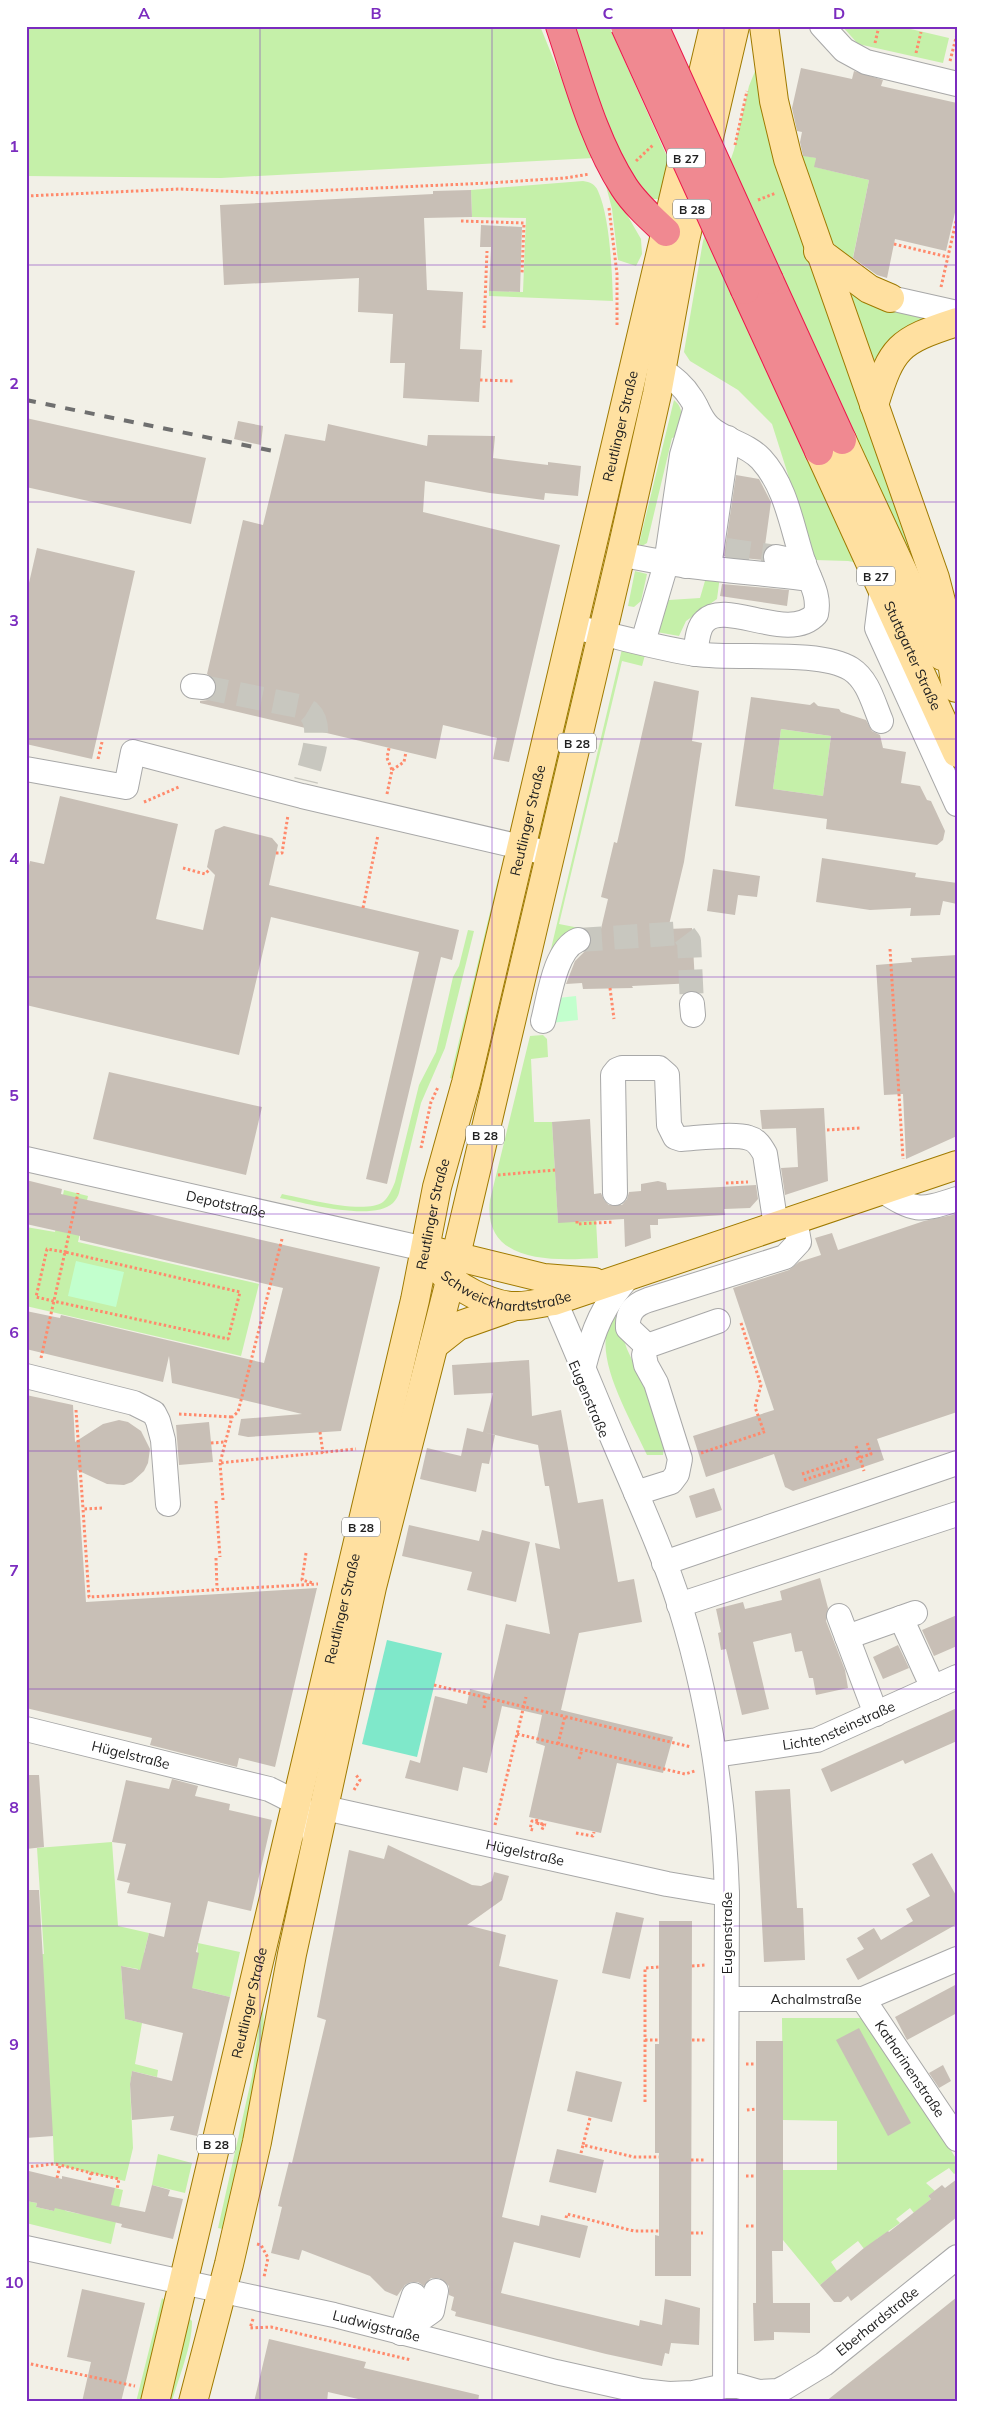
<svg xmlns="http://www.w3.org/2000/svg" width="983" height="2428" font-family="Mulish,sans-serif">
<rect width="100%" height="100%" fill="#f2f0e7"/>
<path fill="#c5f0a9" d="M26,26H540L594,158L221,178L26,176Z
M572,26H609L669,161L663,195L659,199C657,199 654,199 652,199C626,191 582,55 572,26Z
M842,26H898L949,38L943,63L858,44Z
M760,59L818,251L943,311L923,335L874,405L935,578L848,561L815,560L772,424L738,390L690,361L684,352L703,241L734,150L749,86Z
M801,155L816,158L815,167L869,180L852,262L837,248L820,223Z
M607,180L641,239L642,254L636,266L618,260L612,209L605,182Z
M583,181C590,182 595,184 598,191C610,217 612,272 613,301L489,296V291L523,292L526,218L472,217L471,190Z
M674,400C686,410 681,422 679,436L672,438L647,543L642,546L639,544Z
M635,571L647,574L641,601L634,607L628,606Z
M707,574L720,576L717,599L686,621L679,636L651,631L673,580L669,600L700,598Z
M622,649L694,664L645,655L642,666L622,661L559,924L590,930L589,933H577L537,1008Z
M584,657L543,838L537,840V829L578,659Z
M781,729L831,736L823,796L773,789Z
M498,879L502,880L454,1079L450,1078Z
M468,930L474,931L445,1048L421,1103L399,1193C398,1196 396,1200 393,1203C373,1222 305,1203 280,1198L282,1194C303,1198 365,1215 383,1202C389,1197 392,1189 395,1182L419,1085L436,1052L453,977L459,966Z
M543,1035L547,1039L548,1057L531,1059L534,1122H552L558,1222L596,1220L598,1258C554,1261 482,1264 490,1200L530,1036Z
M64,1190L88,1196L78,1242L259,1284L241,1356L26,1306V1227L55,1232Z
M615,1315L627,1349L650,1399L665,1439L663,1455H647C633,1424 601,1371 606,1336C608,1328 612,1322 615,1315Z
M112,1842L118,1926L149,1933L144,1953L193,1964L197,1963L198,1943L240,1952L230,1997L138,1975V1969L121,1966L125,2019L142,2023L135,2064L158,2070L157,2077L132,2071L130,2085L133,2148L125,2181L54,2164L53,2136L26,1955L44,1954L37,1848Z
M263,2008L264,2029L227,2230L218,2228L252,2076L261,2010Z
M782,2018H867L957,2160V2172L954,2174L949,2168L926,2183L935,2191L928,2196L931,2199L914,2213L910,2208L896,2219L900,2223L877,2239L868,2254L858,2241L831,2262L837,2271L820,2285L783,2240V2170H837V2121L783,2120Z
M158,2154L192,2163L185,2193L152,2185Z
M115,2188L123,2190L111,2244L26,2223V2201L37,2203L36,2207L54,2211L55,2204L66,2211L80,2214L82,2210Z
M162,2298L166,2301L144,2402H136Z
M189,2318L192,2321C192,2347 179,2376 172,2402H165L187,2320Z"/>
<path fill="#c2ffcd" d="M576,996L578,1020L551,1023L549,999Z
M76,1261L124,1272L116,1307L68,1296Z"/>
<path fill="#7fe8ca" d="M387,1640L442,1653L417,1757L362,1744Z"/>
<path fill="#c8bfb6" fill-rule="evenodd" d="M801,68L852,79L854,71L883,80L881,86L957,103V204L946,251L895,239L887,278L877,275L853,258L869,180L814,167L816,158L803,156L800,142L802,132L797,131L792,108Z
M471,190L472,217L424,218L427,290L463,292L460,349L482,350L479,402L403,398L405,363H390L393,314L358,312L359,278L224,285L220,205L433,194V191Z
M481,225L522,227L520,292L489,291L491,247H480Z
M26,418L206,458L191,524L26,487Z
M238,421L263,426L261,445L234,439Z
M328,424L427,446L428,435L495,436L493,458L548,465V462L581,466L578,496L545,493L544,500L490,493L425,481L423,512L560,545L509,762L493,759L497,738L443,725L436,759L200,703V701L208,700L214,695L217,689L215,681L207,674L243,520L263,525L285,434L325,441Z
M736,475L759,479L771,502L763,560L724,556Z
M37,548L135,571L92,759L26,744V596Z
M722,584L789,590L787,606L720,596Z
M654,681L699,691L692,741L702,743L684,862L668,929L692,928L695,983L632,986L633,988L583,989L582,983L566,984L575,961L590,946V933H600L608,899L601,897L614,842L617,843Z
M751,697L810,705L814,702L818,706L839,709L841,712L866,720L872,731L880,735L883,748L906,752L901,783L920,786L927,800L931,801L945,831L943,840L937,845L826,829L827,819L735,806ZM781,729L831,736L823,796L773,789Z
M60,796L178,824L156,919L203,930L215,875L207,867L215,830L224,826L272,838L278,845L269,885L459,930L452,960L441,957L387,1184L366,1179L419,952L271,917L239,1055L26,1005V879L30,861L44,864Z
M822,858L916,873L915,877L957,883V904L943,901L940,915L910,916L911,908L870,910L816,902Z
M713,869L760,876L757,897L738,895L735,915L707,911Z
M957,955V1136L906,1159L903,1094L884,1095L876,965L912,962L911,958Z
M109,1072L262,1107L246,1175L93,1139Z
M824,1108L828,1181L785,1195L781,1168L798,1167L796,1128L762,1129L760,1110Z
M590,1119L594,1194L601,1193L604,1200L609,1205H622L627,1199L629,1192L641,1191V1184L658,1181L666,1183L667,1190L756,1185L758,1199L750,1208L724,1209L725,1215L658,1219V1225H650L651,1238L625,1247L624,1219L558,1223L552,1122Z
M26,1180L62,1189L61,1194L380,1267L341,1431L248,1437L238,1435L241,1419L302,1414L172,1383L169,1356L163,1382L26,1349V1311L60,1318L61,1315L264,1363L283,1288L80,1240V1236L26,1224Z
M957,1214V1412L877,1439L884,1460L793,1491L785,1487L774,1454L706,1477L693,1436L774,1410L733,1288L789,1270L799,1262L821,1255L815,1238L832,1233L838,1250L924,1221Z
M529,1360L532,1416L561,1410L578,1503L603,1499L618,1582L634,1579L642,1622L579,1633L561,1710L673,1737L663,1773L617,1763L601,1833L529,1817L545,1746L536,1743L542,1715L502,1706L487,1773L463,1767L458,1791L405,1778L410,1760L420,1763L435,1696L467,1704L470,1689L490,1694L506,1624L550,1634L535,1543L560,1549L549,1486H545L538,1445L483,1432L493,1393L454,1395L452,1365Z
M26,1395L73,1405L75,1442L103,1424L119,1420L128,1422L141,1431L150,1449L148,1463L144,1471L132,1482L124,1485L107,1484L77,1470L86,1602L317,1588L275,1767L239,1758L237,1767L150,1745L152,1738L26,1708Z
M209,1422L213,1462L179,1465L176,1425Z
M467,1428L495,1435L489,1464L482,1463L476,1492L420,1479L427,1448L461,1456Z
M714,1488L722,1510L696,1518L689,1496Z
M409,1525L479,1541L482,1530L530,1542L516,1602L467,1590L472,1572L402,1556Z
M820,1578L828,1608L826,1621L845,1670L848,1688L816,1695L813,1678H809L802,1651L795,1652L791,1633L753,1642L769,1709L742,1715L726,1649L721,1650L718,1633L721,1632L716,1609L743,1602L745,1609L782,1600L780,1591Z
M957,1615V1646L934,1656L922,1630Z
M898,1645L909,1668L883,1679L873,1657Z
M957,1708V1741L905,1764L903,1760L831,1792L821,1769Z
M26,1775H39L44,1847L26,1849Z
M172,1779L198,1786L195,1796L230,1804L229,1810L272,1820L251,1911L208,1901L196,1952L199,1953L192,1988L230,1997L197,2136L170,2130L174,2116L132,2120L130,2084L132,2071L172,2081L183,2033L125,2019L121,1966L140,1970L149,1933L164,1937L171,1903L127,1893L130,1883L117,1880L126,1844L112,1842L126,1780L169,1789Z
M790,1789L797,1908H803L805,1960L764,1962L755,1791Z
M388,1845L472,1885L481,1886L492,1881L494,1872L509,1876L502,1900L467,1925L506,1935L499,1966L558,1980L502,2217L539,2226L541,2215L588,2226L580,2258L514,2242L501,2293L639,2326L640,2320L662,2325L665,2299L700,2308L699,2345L671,2343L669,2354L665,2353L662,2366L606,2354L455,2316L456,2312L451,2310L454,2297L449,2295V2286L439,2278H431L424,2286L418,2282H411L405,2285L397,2296L385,2291L370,2276L302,2250L299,2260L271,2253L282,2207L278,2206L289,2162L292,2163L326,2020L317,2017L349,1850L384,1859Z
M932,1853L957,1897V1924L858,1980L846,1959L864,1949L857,1938L874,1928L881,1940L913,1921L906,1909L930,1896L912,1864Z
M26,1890H39L53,2136L26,2138Z
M616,1912L644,1918L630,1979L602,1973Z
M659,1921H692L691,2276H655V2235L659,2236V2153H655V2044H659Z
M957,1984V2013L907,2040L895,2017Z
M859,2028L911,2123L888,2136L836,2040Z
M756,2041H783V2251H772L773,2303H810V2333L774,2332V2340L754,2341L753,2303H756Z
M943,2065L951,2081L939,2088L929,2073Z
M576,2071L622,2082L612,2122L567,2111Z
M557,2149L604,2160L596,2193L549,2182Z
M29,2171L62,2179V2176L115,2188L111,2205L145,2212L152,2185L170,2190L168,2196L183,2199L173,2239L121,2227L122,2224L55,2208L54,2211L36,2207L37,2203L26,2201Z
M957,2179V2217L851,2301L848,2296L841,2302H834L820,2285L864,2248L888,2231L889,2232L931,2199L928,2196L942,2185L945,2188Z
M82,2289L145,2303L121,2402H82L91,2362L67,2357Z
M957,2297V2402H825L902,2341Z
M269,2339L366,2362L364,2368L479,2395L478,2402H371L328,2392L327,2402H254Z"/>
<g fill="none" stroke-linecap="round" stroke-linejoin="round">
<path stroke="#c8c7bf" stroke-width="24" stroke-dasharray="24 12" stroke-linecap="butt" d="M726,550L776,557
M203,687L298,706C301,708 306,710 309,712C325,727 310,763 306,781
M578,940L683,933L689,941L692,1004"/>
<defs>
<g id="minor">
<path d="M822,26L844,50L866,62L957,84"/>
<path d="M890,298L957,313"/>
<path d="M661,369C673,378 683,385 691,398C698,408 700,419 709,427C724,441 746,443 761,459C787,487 792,529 804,564C810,581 820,595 816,614C789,644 726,599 705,621C697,628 697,644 695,654"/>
<path d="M621,554C681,568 742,571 802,578L809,577"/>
<path d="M776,557L804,563"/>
<path d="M686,566L710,429"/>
<path d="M709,567L728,438"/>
<path d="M882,589L877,628L957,804"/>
<path d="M573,627C614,635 655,648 696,654C736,660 819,649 851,669C868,680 873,702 881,721"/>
<path d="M643,642L666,564L682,455L696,407"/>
<path d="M193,686L203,687"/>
<path d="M26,769L126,787L133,752L302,796L551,854"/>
<path d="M692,1004L693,1015"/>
<path d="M543,1021C549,998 555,949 578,940"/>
<path id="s1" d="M26,1159L425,1249"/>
<path d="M881,1190C915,1211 918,1212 957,1199"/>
<path d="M615,1193L613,1075L617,1070L622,1068H659L667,1075L669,1125L675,1137L681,1139C698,1138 734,1133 749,1138C757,1140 761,1147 765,1154L776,1226"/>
<path d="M547,1284C573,1341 596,1400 621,1458C642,1507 664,1556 680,1606C709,1700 724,1796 727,1894L725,2386"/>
<path d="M647,1346L628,1328C627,1312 634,1305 648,1300L785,1257L799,1242L795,1220"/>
<path d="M583,1369C593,1330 603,1304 631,1274"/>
<path d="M26,1376L134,1403L154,1413L158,1421L163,1440L168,1504"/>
<path d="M636,1493L671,1482L677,1474L680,1459L656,1383L646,1365L644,1355L647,1346L718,1321"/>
<path d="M664,1563L957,1463"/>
<path d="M679,1605L957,1514"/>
<path d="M839,1616L876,1714"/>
<path d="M901,1618L933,1688"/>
<path d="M847,1637L915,1613"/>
<path id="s2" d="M26,1729L269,1789C302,1805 312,1810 316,1847"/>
<path id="s3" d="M715,1755L817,1740L957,1677"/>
<path id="s4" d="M325,1808L667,1884L727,1894"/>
<path id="s5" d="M727,1999H863L957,1959"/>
<path id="s6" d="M863,1999L957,2139"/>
<path id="s7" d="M26,2248L334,2315L556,2372L641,2391L669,2394L693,2393L725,2386H738L759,2392L778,2391L786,2387L824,2364L957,2257"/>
<path d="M401,2333L432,2311L436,2291"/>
<path d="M401,2333L414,2295"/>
</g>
<g id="major">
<path d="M764,26L774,101L788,159L935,578L944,613L956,688"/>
<path d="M818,251L869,289L890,298"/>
<path d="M874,405C892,347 898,341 957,322"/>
<path d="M842,440L942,656"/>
<path id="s8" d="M819,451L957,753"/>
<path d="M438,1252L544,1278L594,1282"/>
<path id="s9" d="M438,1268C454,1286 490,1306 515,1306C528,1307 542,1302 554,1301L957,1165"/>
<path d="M434,1345L458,1326L515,1306"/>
<path id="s10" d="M155,2402L415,1300L437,1187L466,1083L714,26"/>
<path d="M193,2402L229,2264L257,2142L292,1954L372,1587L450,1281L621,554L657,394L685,240L735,26"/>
</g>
<path id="highway" d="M560,26C578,79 593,139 624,187C635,204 651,218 666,232
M769,280L842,440
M745,290L819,451"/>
</defs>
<use href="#minor" stroke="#a8a8a8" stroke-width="26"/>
<use href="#major" stroke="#9f7a00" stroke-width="30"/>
<use href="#highway" stroke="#ec184b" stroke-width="30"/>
<path stroke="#ff8a6c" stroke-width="3" stroke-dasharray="2.5 2.5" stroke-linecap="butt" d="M875,43L879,26
M916,53L921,32
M950,61L957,34
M735,145L747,91
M636,161L653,145
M26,196L180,189L266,193L489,183L565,178L590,174
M758,200L776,193
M609,208L617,274V326
M461,221L524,223L522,274
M894,244L948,257
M941,287L957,217
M484,328L487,251
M480,380L513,381
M98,759L102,742
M392,770L404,762L406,752
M387,794L392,770L387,758L389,748
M144,802L179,787
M276,853H282L288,815
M183,868L205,874L209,870
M363,908L378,835
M890,949L903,1159
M610,988L614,1019
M827,1130L860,1128
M421,1148L431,1102L438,1087
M498,1175L555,1170
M726,1183L748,1182
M577,1221V1224L614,1222
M282,1239L238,1412L232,1417L220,1463L356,1449
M741,1323L761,1385L755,1407L764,1432
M41,1358L65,1252L240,1292L228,1339L53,1301L36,1297L47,1249L65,1252L78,1193
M76,1410L83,1509
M179,1414L232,1417
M320,1432L323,1453
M211,1443L225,1442
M856,1446L864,1471
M701,1453L767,1431
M856,1459L871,1454L867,1442
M220,1463L223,1500
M802,1474L848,1459
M804,1480L850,1465
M216,1501L220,1557
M102,1508L83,1509L89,1597L318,1584
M306,1553L302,1580L313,1583
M216,1558L217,1589
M434,1685L691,1747
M484,1708L486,1697
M517,1734L685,1774L695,1771
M558,1744L565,1716
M579,1759L582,1750
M354,1790L360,1780L356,1775
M537,1819L536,1823L544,1825L541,1832
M495,1825L526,1697
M533,1830L530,1829L532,1821L546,1825
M576,1833L593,1836L594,1832
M692,1966L706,1965
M645,2040H659
M692,2040H706
M746,2064H756
M645,2102V1968L659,1967
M747,2110L756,2109
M590,2118L583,2145L634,2157H659
M581,2153L583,2145
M691,2160H706
M26,2167L54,2164L60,2165
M91,2173L119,2179L117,2189
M746,2176H755
M57,2178L60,2165L91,2173L89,2182
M566,2218L567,2214L634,2231H659
M746,2226H756
M691,2233H703
M257,2244L261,2245L268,2258L264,2277
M253,2319L250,2328L271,2327L411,2360
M26,2363L135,2386"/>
<use href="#minor" stroke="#fff" stroke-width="24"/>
<use href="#major" stroke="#ffe0a0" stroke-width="28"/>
<use href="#highway" stroke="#f08991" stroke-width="28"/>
<path stroke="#6f6f6f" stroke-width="4" stroke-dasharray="10 10" stroke-linecap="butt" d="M26,400L273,451"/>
<defs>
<path id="highway-bridge" d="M625,26L745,290
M654,26L769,280"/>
</defs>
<use href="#highway-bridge" stroke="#ec184b" stroke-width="30" stroke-linecap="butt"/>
<use href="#highway-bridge" stroke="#f08991" stroke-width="28"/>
</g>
<path fill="none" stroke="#7b2cbf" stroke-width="1" stroke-opacity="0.55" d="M260,26V2402M492,26V2402M724,26V2402M26,265H957M26,502H957M26,739H957M26,977H957M26,1214H957M26,1451H957M26,1689H957M26,1926H957M26,2163H957"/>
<g text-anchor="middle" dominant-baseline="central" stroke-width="5" stroke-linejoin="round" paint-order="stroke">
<g fill="#fff" stroke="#646464" stroke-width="1">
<rect x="667" y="148.5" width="38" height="19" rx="4"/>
<rect x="673" y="199.5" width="38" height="19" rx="4"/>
<rect x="857" y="566.5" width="38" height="19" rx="4"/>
<rect x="558" y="733.5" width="38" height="19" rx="4"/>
<rect x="466" y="1125.5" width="38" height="19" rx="4"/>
<rect x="342" y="1517.5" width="38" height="19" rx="4"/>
<rect x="197" y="2134.5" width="38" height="19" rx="4"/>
</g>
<g font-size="12" font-weight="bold" fill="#212121">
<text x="686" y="158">B 27</text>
<text x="692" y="209">B 28</text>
<text x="876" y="576">B 27</text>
<text x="577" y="743">B 28</text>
<text x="485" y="1135">B 28</text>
<text x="361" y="1527">B 28</text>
<text x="216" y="2144">B 28</text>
</g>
<g font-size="14" fill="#212121" stroke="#fff">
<text stroke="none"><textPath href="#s10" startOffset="2030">Reutlinger Straße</textPath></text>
<text stroke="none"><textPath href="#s8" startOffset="225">Stuttgarter Straße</textPath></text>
<text stroke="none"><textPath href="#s10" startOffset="1625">Reutlinger Straße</textPath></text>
<text stroke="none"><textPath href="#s1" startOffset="205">Depotstraße</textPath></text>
<text stroke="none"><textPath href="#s10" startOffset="1220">Reutlinger Straße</textPath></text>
<text stroke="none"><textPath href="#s9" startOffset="76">Schweickhardtstraße</textPath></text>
<text transform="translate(589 1399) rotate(67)">Eugenstraße</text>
<text stroke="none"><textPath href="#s10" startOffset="815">Reutlinger Straße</textPath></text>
<text stroke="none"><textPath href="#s3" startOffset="128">Lichtensteinstraße</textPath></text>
<text stroke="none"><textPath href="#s2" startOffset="108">Hügelstraße</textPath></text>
<text stroke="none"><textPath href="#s4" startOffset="205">Hügelstraße</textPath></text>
<text transform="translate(727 1933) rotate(-90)">Eugenstraße</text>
<text stroke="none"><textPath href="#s5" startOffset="89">Achalmstraße</textPath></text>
<text stroke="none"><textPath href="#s10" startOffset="410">Reutlinger Straße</textPath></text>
<text stroke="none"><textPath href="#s6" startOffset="84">Katharinenstraße</textPath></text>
<text stroke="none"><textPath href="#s7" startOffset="892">Eberhardstraße</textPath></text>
<text stroke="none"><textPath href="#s7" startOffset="359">Ludwigstraße</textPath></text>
</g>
</g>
<rect width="983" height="2428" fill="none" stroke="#ffffff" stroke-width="55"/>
<rect x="28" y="28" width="928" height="2372" fill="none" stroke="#7b2cbf" stroke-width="2"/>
<g font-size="16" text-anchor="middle" font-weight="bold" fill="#7b2cbf">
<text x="144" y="19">A</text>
<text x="376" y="19">B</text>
<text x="608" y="19">C</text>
<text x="839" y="19">D</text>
<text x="14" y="152">1</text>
<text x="14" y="389">2</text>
<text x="14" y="626">3</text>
<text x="14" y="864">4</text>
<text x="14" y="1101">5</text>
<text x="14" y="1338">6</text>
<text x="14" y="1576">7</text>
<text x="14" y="1813">8</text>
<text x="14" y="2050">9</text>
<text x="14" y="2288">10</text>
</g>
</svg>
